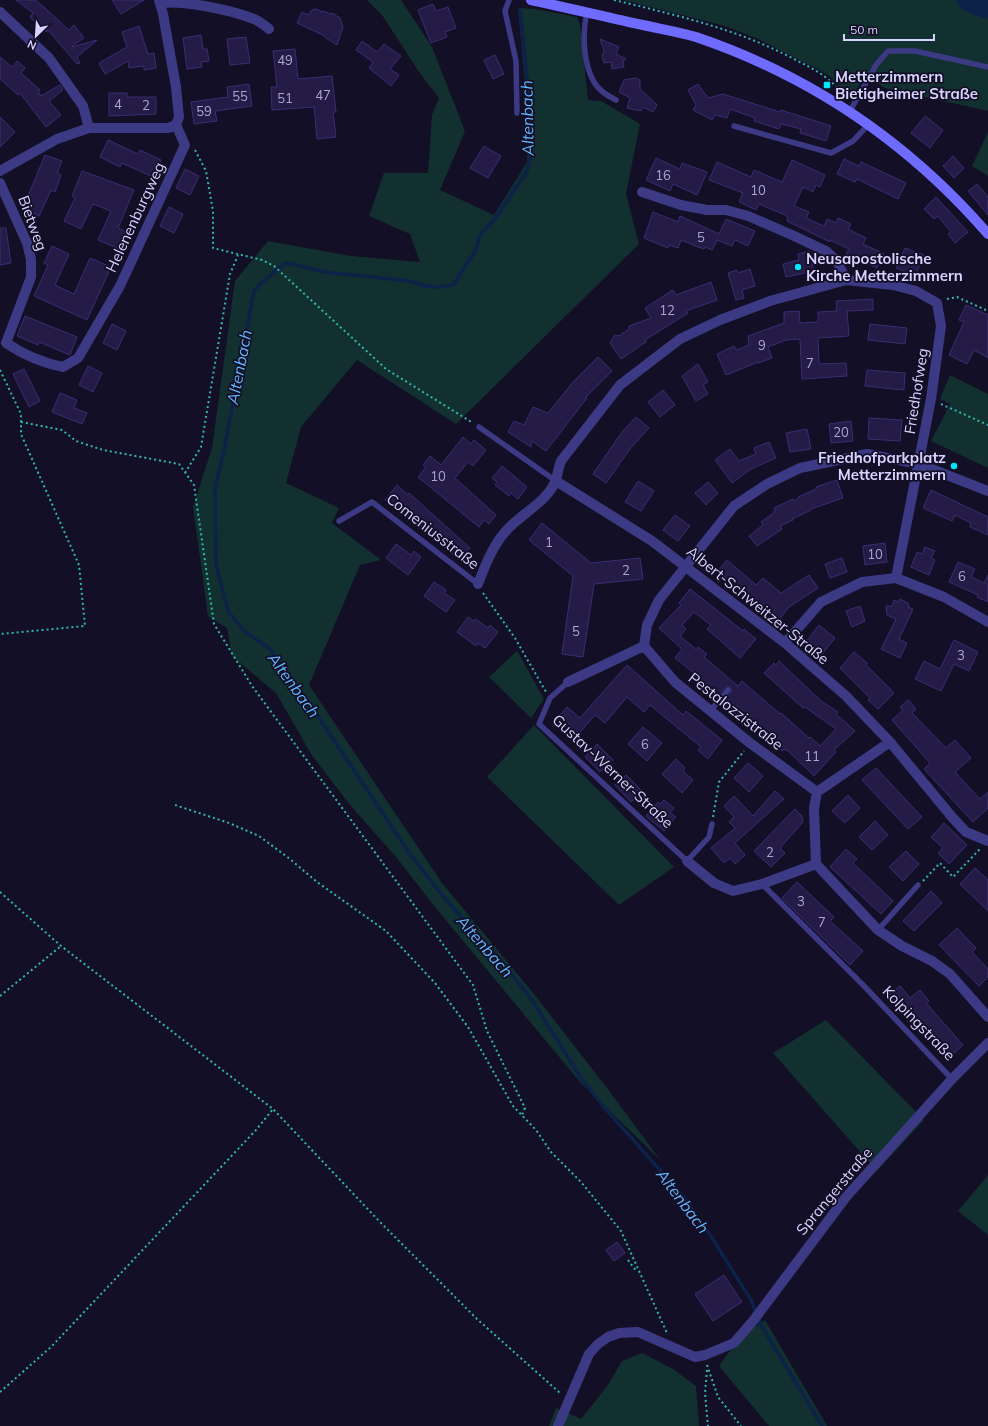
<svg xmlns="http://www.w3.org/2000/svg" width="988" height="1426" font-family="Mulish,sans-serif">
<rect width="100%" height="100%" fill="#130f26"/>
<path fill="#12302f" d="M367,0H401L432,47L465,131L440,190L494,215L527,162L528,119L518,8L536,9L577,17L580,24L588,100L601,101L640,124L626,194L639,244L456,424L357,360L301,427L286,483L339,508L332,523L381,560L360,565L309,685L442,883L534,994L607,1088L661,1161L580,1082L439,912L396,857L350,805L311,754L276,693L232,656L227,628L208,616L193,507L212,448L235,281L268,241L351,256L420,262L410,234L369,216L384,173H428L432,115L439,98L419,72L382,15Z
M623,0H988V111L885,88L865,76L851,98L827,74L756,38L725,26Z
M988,132V176L972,166Z
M950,375L988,394V468L931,441L950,404L940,399Z
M517,651L544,699L531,718L489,677Z
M534,725L674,867L619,905L487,777Z
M826,1020L924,1120L877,1171L773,1053Z
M988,1175V1235L958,1211Z
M765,1320L827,1426H769L719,1366C731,1348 746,1331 765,1320Z
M642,1353L673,1369L696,1386L699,1426H549L556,1408L581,1419L608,1385L622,1361Z"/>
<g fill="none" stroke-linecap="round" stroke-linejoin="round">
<path stroke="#0c2248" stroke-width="3.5" d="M520,10L531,119V155L527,171L495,219L480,235L476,250L453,285L439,287L425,286L410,281L324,272L288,263H285C275,273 263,280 254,291L224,451L215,488L216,565L228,611L245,632L269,648L307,700L410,854L446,900L487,945L530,997L581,1078L603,1106L683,1196L714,1241L751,1300L761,1325L822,1426"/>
<path stroke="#0c2248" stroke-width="22" d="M968,0L988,8"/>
</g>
<path fill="#241b47" stroke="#3b2d73" d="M16,0H36L69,30L74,25L84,38L72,46V47L97,40L77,57L80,63L77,64L48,30L46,32L30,17L33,13Z
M112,0H144L121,14Z
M433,4L436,11L448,7L456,28L445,32L447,37L431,43L418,10Z
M316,9L322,12L323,11L331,14L332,13L340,18L343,27L337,45L326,38L325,36L297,23L302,12L309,15L312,10Z
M139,26L148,54L154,53L156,68L144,70V66L129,68L128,61L105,74L99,63L127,47L122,32Z
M201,35L203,49H207L209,61L201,62L202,67L187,69L183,38Z
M246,37L250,63L230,65L227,39Z
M600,39L619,47L616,54L626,59L623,61L624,67L612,69L611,62L604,63L602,56L604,51Z
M362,41L377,52L384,44L401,56L390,69L399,75L391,86L369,68L373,62L356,50Z
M295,49L298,79L332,76L336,112H333L336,137L317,139L314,107L272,110L271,87H277L273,51Z
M495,55L504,74L493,79L484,60Z
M0,57L12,67L17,61L25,68L21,73L40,90L38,91L41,96L60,85L63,90L49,101L61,115L46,127L20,93L18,95L0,79Z
M636,78L640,80V89L657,105L653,112L643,107L641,111L627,108L630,98L619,92L624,80Z
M249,84L252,106L215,111L217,121L194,124L191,102L228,97L227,87Z
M698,84L708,98L723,94L780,112L781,110L831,126L826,141L800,133L801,129L781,124L779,129L754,121L755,118L730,109L727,118L715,115L712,120L693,110L696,105L688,90Z
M109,93H127V97H156V114L109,116Z
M925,116L943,130L930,148L911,133Z
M0,117L15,132L0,147Z
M108,140L138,154L140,150L161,160L153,177L122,163L120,167L100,157Z
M484,146L501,156L488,178L470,168Z
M45,155L62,161L57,173L61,175L55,192L51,190L39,216L23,208Z
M953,156L964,168L954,178L943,166Z
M656,158L680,169L682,163L707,172L697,195L673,184L670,191L646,180Z
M844,159L859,166L861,162L906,183L898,199L857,179L855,182L837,174Z
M792,160L825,175L820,187L816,185L813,192L803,187L794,206L809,212L806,218L824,226L827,219L836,223L838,218L851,224L848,229L866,238L863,244L884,254L877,268L846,254L849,249L830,240V242L787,221L788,218L785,215L759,204L756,210L739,202L743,193L709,180L717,162L751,177L754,170L782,182Z
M185,169L199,176L190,195L176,188Z
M82,171L134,190L118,228L126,232L119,249L98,240L111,211L93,204L81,229L64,221L75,198L72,196Z
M977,184L988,197V215L968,191Z
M936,197L968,232L955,243L948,234L951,232L938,216L934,219L924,209Z
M169,207L183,214L174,233L160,226Z
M653,212L678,222L680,216L719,234L726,219L755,231L748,246L735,240L732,246L717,240L712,250L705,247L704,249L698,247L681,240L678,248L669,245L668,248L644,238Z
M0,228H6L11,263L0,265Z
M52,246L69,254L55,285L74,294L90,258L111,267L87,320L34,296L48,265L44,263Z
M905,248L924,255L915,276L896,268Z
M809,251L814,271L786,277L783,264L799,260L798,254Z
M750,269L755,286L742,290L744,298L736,300L728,273L737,270L738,273Z
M711,282L717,300L686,311L688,313L645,340L646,342L621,359L610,343L615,335L619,336L629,329V326L651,318L645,308L673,290L676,295Z
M873,299V310L847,311L849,336L818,338L819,364L846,363L847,376L802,379L800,339L786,340L768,347L772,358L758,363V362L726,375L717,354L734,346L736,350L749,345L748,336L784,323V312L799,311L800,323L818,322V312L837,311L836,301Z
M966,305L988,315V358L974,350L967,364L949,355L964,322L959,320Z
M25,316L77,337L70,355L39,342L38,345L17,336Z
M112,324L126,331L117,350L103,343Z
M870,324L907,328L905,344L868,340Z
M598,357L612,371L586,397L587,398L546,451L532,441L531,447L508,432L514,421L524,425L533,407L548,413L573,382Z
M698,364L708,382L703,385L708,394L696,401L682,376Z
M88,366L102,373L93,392L79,385Z
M24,369L40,401L29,407L13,374Z
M867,370L905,373L904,390L865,386Z
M663,390L675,405L660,417L648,402Z
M60,393L77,400L74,408L87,413L82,424L52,412Z
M636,417L649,428L630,449L606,483L593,474L622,432Z
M869,418L902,420L900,441L868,439Z
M851,421L853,441L831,443L829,424Z
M807,429L811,449L790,452L786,433Z
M463,437L471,444L474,440L486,450L473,466L468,462L455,478L496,515L489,524L484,520L479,527L418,477L426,467L423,465L430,456L441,465Z
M769,442L776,458L751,469L732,483L715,460L730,449L739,461L756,454L754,448Z
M502,466L527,487L518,499L511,493L509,496L495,485L497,482L492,478Z
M837,480L843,498L811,509V510L792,519L793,520L780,526L782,529L757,546L749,536L763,525L761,522L775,512L774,508L793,499L794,501L798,499V497L816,489V487Z
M638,481L654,491L641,511L625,502Z
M708,482L718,493L706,505L695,493Z
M397,485L408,495L409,493L470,548L459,560L404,511L402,514L385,500Z
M931,490L988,517V535L970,527L971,523L955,515L952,521L923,508Z
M675,515L690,526L678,541L663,530Z
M542,523L591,563L640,558L643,579L594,584L583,657L562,654L573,576L529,540Z
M885,543L887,562L865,565L863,546Z
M396,544L411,555L414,551L421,557L408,575L386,558Z
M925,547L935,551L931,558L935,560L929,575L911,567L917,552L922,554Z
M842,558L847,572L830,578L825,564Z
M727,560L756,585L763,578L781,593L809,575L818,588L789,607L778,621L717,572Z
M958,562L975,569L971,577L984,583L988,575V602L977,597L978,595L949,582Z
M434,582L446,590L444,593L455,600L446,612L424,596Z
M690,589L743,631L744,629L756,639L740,658L707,629L711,625L694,612L682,625L686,629L680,636L697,650L698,647L707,654L704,657L738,686L742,681L780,714L781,713L809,738L810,737L820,746L836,729L805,707L803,708L764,673L774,663L776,665L779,661L821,701L838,712L836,714L855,731L834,750L836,752L814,776L786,749L783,751L756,726L753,729L723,702L732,691L730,687L726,686L717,697L714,694L713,696L696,682L700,678L675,658L682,649L659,628L681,605L679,603Z
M900,599L909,604L908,607L913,609L899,639L907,643L900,658L881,649L896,619L887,615L886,606H892L894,600L899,602Z
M860,606L865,621L852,627L846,611Z
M468,617L474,621L476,619L488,628L490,625L498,632L485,648L478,643L476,646L457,632Z
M819,625L835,638L822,654L806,642Z
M954,640L978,652L969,671L954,664L941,691L915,679L924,661L940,669Z
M854,652L867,663L866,665L894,693L878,709L868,700L870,698L840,668Z
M627,665L683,715L686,711L722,740L708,759L698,750L701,747L650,705L644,712L627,697L605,723L595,715L574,739L554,722L567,707L580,718Z
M908,700L916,709L912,713L946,748L955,740L971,758L955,772L980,799L988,792V808L973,822L924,769L930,763L892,720L903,710L900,707Z
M643,727L662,743L647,761L628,744Z
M597,744L613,760L600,772L585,757Z
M676,759L685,768L683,771L693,780L682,793L662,774Z
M748,763L763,776L749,792L734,778Z
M876,768L922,817L908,829L862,780Z
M626,775L642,791L631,802L615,785Z
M775,791L784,799L735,843L745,855L735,864L730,858L724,863L711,848L735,828L729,822L734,817L724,806L734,796L753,816Z
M848,795L860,808L845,823L832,811Z
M664,800L674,808L670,813L676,817L664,831L646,816L658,802L660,804Z
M795,809L802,816L803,822L780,848L785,853L771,867L754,851Z
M875,821L888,835L872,850L859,837Z
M944,823L967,845L949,864L938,853L943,848L931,837Z
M846,849L857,859L853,863L893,901L881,914L830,867Z
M906,851L919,864L903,881L889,867Z
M975,868L988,880V911L960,884Z
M797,882L834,917L830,921L863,951L850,965L782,898Z
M931,891L942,903L914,931L903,921Z
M957,928L976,948L972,952L988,969V977L979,986L939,945Z
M900,986L910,998L920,990L929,1001L926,1003L963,1045L951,1056L913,1015L908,1019L887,997Z
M617,1242L625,1253L614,1261L606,1250Z
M724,1275L742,1302L713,1321L695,1294Z"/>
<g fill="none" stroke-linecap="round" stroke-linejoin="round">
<path stroke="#2fb8b0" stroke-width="2" stroke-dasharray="2 3" stroke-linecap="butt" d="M614,0C676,15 737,29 794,59C813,69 829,76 842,94
M195,150L206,171L213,211V248L262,260L274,266L386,369L473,423
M947,299L957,297L988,311
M0,370L21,414V434L79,565L85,626L0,634
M941,404L988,425
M21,422L62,430L76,441L103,450L179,464L194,485L214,624L252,686L473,985L487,1031L525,1108L522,1115
M185,473L201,447L230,274L238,255
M483,593L515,638L546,692
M175,805L229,823L259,836L290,859L317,882L386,931L435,983L468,1027L513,1106L536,1130L551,1152L581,1182L621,1231L667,1333
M713,817L719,782L744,751
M923,881L940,863L953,877L980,849
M0,892L61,946L273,1109L380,1222L477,1319L560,1393
M0,996L61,946
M628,1260L637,1272
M707,1365L718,1397L741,1426
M707,1370L705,1393L708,1426
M0,1392L51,1347L256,1130L273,1109"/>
<path stroke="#3d3a85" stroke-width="5.5" d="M509,0L505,11L516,61L517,113
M587,12C582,33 583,63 594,82C599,91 607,95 616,100
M850,111L876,65L888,51H915L988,67
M734,126L831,153L853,141L869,124
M479,427L556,481
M339,521L372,502L478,584
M568,682L550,698L539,724L687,861L709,837L712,824
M710,711L728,690
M762,884L865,987L952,1079
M878,930L918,885"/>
<path stroke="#3d3a85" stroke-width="10" d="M159,0L163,14L176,87L179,117L176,125
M160,3C184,0 231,10 254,19C259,21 264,25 269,29
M0,12L49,58L83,106L89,128
M0,171L57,139L89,128H168L176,125
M0,183L27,243L31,259V277L6,343C24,355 42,363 63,367L78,358L120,286L185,145L176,125
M642,192L681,205L707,210H726L748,216L792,235L826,251L837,261L846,280
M556,481L652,541L785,643L846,696L890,742L952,817L966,832L988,841
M478,584C485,566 492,547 505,532C519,515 546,503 555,482C558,475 558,468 561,461L620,385L680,339L720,320L770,301L846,280L893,285L916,291L937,303L941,326L931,399L896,578
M785,643L821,602L862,582L896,578L944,597L988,622
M568,682L644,646
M890,742L817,792L814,808L816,864L878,930L902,946L932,961L950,974L988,1017
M817,792L750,743L675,682L644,646L647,625L659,600L734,506L767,484L800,468L867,454L919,464L988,491
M687,861L714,883L733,891L762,884L816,864
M558,1426L589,1354L598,1344L608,1337L619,1333L638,1332L695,1357L705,1355L734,1343L753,1321L846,1197L952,1079L988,1043"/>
<path stroke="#6f6bff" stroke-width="10" d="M531,0C569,8 606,17 643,25C661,29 679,32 696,37C811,76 909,143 988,234"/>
</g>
<g fill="#00e5ff" stroke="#130f26" stroke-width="1.5">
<rect x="823" y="81" width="8" height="8" rx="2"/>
<circle cx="798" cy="267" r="4"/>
<circle cx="954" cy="466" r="4"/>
</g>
<g text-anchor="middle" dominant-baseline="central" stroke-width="3.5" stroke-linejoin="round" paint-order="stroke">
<g font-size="13" fill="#aca6d1">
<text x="285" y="60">49</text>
<text x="323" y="95">47</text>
<text x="240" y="96">55</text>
<text x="285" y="98">51</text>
<text x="118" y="104">4</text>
<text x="146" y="105">2</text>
<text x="204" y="111">59</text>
<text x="663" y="175">16</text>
<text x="758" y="190">10</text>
<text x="701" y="237">5</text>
<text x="667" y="310">12</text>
<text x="762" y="345">9</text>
<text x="810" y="363">7</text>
<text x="841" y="432">20</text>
<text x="438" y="476">10</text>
<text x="549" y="542">1</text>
<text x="875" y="554">10</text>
<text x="626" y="570">2</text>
<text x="962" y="576">6</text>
<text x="576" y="631">5</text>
<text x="961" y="655">3</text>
<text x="645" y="744">6</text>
<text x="812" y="756">11</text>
<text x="770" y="852">2</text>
<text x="801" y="901">3</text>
<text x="822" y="922">7</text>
</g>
<g font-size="15" font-weight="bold" fill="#d9d4ff" stroke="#130f26" text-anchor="start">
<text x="835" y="76">Metterzimmern<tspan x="835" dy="17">Bietigheimer Straße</tspan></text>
<text x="806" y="258">Neusapostolische<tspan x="806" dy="17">Kirche Metterzimmern</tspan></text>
<text x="946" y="457" text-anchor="end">Friedhofparkplatz<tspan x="946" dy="17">Metterzimmern</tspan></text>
</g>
<g font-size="15" fill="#d9d4ff" stroke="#130f26">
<text transform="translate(135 217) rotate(-65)">Helenenburgweg</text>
<text transform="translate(33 223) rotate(70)">Bietweg</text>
<text transform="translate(916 391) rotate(-81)">Friedhofweg</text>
<text transform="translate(433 531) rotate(38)">Comeniusstraße</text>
<text transform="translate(758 605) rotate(39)">Albert-Schweitzer-Straße</text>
<text transform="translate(736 711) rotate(38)">Pestalozzistraße</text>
<text transform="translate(613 771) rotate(43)">Gustav-Werner-Straße</text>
<text transform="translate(919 1023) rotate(46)">Kolpingstraße</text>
<text transform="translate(834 1191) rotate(-50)">Sprangerstraße</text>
</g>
<g font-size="16" font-style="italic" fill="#62b6ff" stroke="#130f26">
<text transform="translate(527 118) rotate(-91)">Altenbach</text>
<text transform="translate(239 367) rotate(-79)">Altenbach</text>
<text transform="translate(294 685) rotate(54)">Altenbach</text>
<text transform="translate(485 946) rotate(49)">Altenbach</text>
<text transform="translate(683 1201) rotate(53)">Altenbach</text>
</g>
</g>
<g transform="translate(36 36) rotate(205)" stroke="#130f26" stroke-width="3" paint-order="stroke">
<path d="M0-3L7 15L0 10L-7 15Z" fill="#d9d4ff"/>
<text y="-6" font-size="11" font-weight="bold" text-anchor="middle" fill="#d9d4ff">N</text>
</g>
<path d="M844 34v6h90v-6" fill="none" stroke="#d9d4ff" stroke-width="2"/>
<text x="850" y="34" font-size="12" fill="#d9d4ff" stroke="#130f26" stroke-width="3" paint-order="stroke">50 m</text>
</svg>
